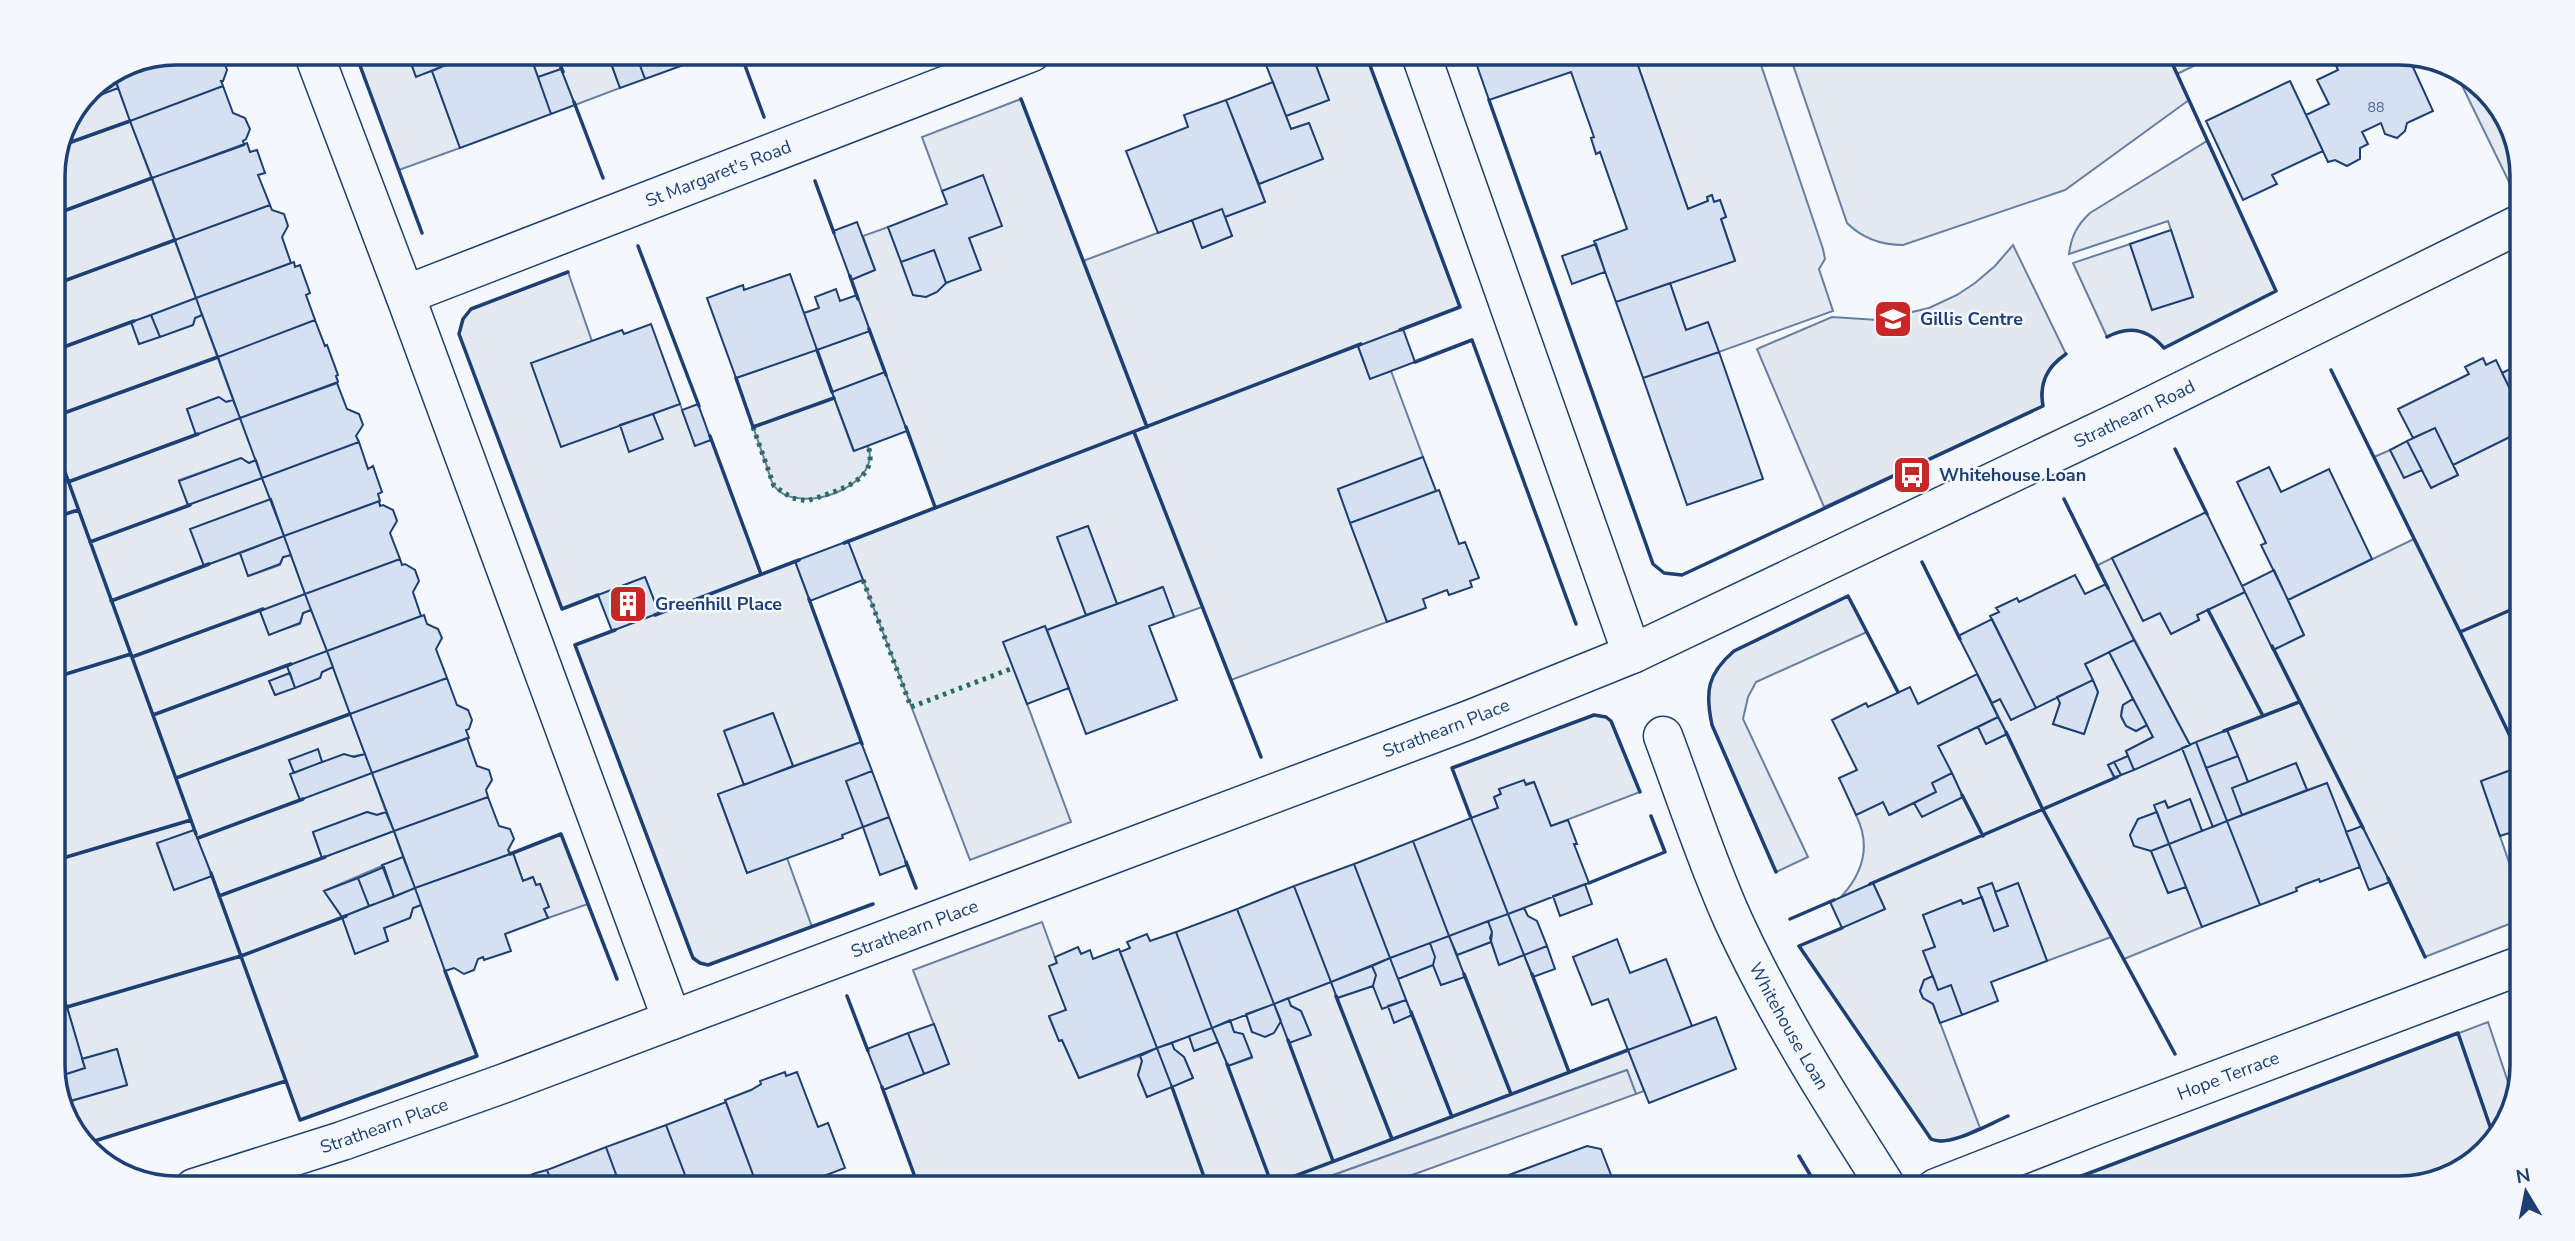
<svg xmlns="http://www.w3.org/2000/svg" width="2575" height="1241" font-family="'Nunito Sans',sans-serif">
<rect width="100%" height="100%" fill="#f4f7fb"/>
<path fill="#e3e9f0" stroke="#687fa3" stroke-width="2" fill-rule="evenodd" d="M1638,52L1757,53L1823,249L1825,259L1819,269L1833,311L1719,352L1686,330L1670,283L1735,260L1721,219L1726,217L1720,200L1714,202L1711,195L1707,197L1708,201L1688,209L1634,54Z
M355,53H407L416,76L432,71L460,148L399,170Z
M529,53H607L620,88L575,105L561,69L538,77Z
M1311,53H1365L1460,307L1358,346L1370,378L1391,371L1423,457L1338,489L1387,622L1231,680L1202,607L1174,617L1162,587L1117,604L1088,526L1058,537L1086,615L1047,630L1045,626L1004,642L1071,822L970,860L848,541L935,507L885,372L832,392L853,450L868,446C883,487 797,517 774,486C770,480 768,468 765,461C755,433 746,406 736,378L870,331L851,280L875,270L863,236L888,227L914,295C936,298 932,290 948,282C958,277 970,274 980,270L969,238L982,176L942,191L922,137L1021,99L1083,261L1192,220L1203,248L1232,236L1225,217L1265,202L1259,184L1322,159L1309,123L1291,129L1286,116L1329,100Z
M1789,53V52L2220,53L2177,74L2189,100L2065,190L1903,245C1881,245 1862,238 1847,223Z
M2452,65L2501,107L2504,114L2498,118L2522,168V178L2510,184Z
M91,87L95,97L118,88L196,298L132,322L139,344L193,325L195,318L202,315L233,400L226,402L218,397L187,409L196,434L240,418L256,460L249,463L241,458L179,480L188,505L262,478L271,499L191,529L204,566L240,553L249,576L280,565L283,557L291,555L305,594L260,611L269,634L300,624L303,613L311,610L327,651L287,666L290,673L270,681L275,695L320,678L322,672L333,667L365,754L322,762L318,750L289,760L294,773L291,775L300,799L372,773L386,812L377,815L367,812L313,832L322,858L394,831L403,857L324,891L342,917L355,953L388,941L384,928L410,918L413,908L421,905L477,1056L300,1120L286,1081L85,1144L79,1138L68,1102L127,1085L117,1049L82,1059L53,959V168ZM194,830L212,876L174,890L157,844Z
M2207,141L2276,291L2164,348C2148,329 2129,325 2107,337L2073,263L2130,244L2152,310L2193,296L2168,221L2069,254C2071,237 2077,225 2090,213Z
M568,272L630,451L662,439L653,414L680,404L695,445L711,440L761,574L795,561L861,742L793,766L773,713L725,730L744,785L718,795L747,873L787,858L812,927L708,965L700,963L691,955L575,645L659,613L645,577L562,609L459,334L463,319L471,309Z
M2522,431V766L2481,781L2522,900V919L2425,957L2363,827L2346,832L2327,783L2307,790L2296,764L2248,782L2227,730L2190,745L2096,566L2112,558L2143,621L2160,613L2171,634L2199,620L2197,615L2245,592L2274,650L2304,635L2288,600L2414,539L2374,457L2390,450L2404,477L2422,470L2431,488L2458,475L2453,465Z
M1848,596L1867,632L1756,682L1748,697L1743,719L1808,857L1776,872L1712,725C1705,692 1707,674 1734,651Z
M2109,652L2133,699L2123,705C2118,719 2124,725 2136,731L2147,725L2153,737L2126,751L2128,756L2108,765L2114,778L2182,748L2213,827L2202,831L2190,799L2168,808L2165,801L2157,812L2138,819L2130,835L2134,846L2151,851L2168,893L2186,887L2202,927L2124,959L2111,937L2047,961L2018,883L1995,892L1992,883L1979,888L1982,897L1963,904L1961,900L1923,915L1935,947L1923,951L1933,976L1924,980L1920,991L1923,998L1933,1004L1980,1128C1964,1134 1947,1147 1931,1139L1799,946L1885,909L1873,883L1841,897C1864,872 1871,845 1856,815L1883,802L1890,815L1914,803L1922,816L1963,797L1938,746L1978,727L1986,744L2007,734L1992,703L2000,699L2011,720L2057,697L2060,703L2053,724L2084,734L2098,692L2085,664Z
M1594,715L1606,717L1611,721L1640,792L1551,826L1534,782L1499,789L1501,794L1494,797L1498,808L1471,818L1452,768Z
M561,834L588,904L548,918L544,909L548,906L540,884L536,885L532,877L523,881L513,853Z
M1042,922L1057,963L1066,1010L1049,1017L1059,1040H1062L1079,1078L1140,1056L1142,1061L1138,1075L1147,1097L1193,1078L1184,1057L1174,1049L1172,1043L1189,1036L1195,1051L1218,1042L1228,1066L1252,1058L1243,1034L1234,1032L1230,1020L1246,1014L1252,1032L1281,1021L1310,1034L1301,1011L1291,1006L1288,998L1331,982L1338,998L1373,986L1388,1006L1395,1022L1412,1015L1398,979L1433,965L1441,985L1464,977L1457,955L1491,942L1499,965L1524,955L1569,1072L1628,1050L1644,1091L1636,1094L1627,1070L1297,1188H919L883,1090L949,1064L913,970Z
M2488,1022L2514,1100L2510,1119L2467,1168L2400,1188H2050Z
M826,1176L831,1188H792Z"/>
<path fill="#e3e8f0" stroke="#687fa3" stroke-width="2" d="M2013,245L2066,354L2051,366L2046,375L2041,394L2043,406L1824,507L1757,349L1832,317L1878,320L1929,308L1957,295L1975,283L1995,266Z
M1627,1070L1636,1094L1401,1179L1373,1188H1297Z"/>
<path fill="#d5e0f0" stroke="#1d3f73" stroke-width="2" d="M176,52H210L223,59L227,70L223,81H221L223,86L130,121L113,73L129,62Z
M407,52H441L446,65L416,77Z
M441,52H529L551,114L460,148L432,71L446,65Z
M607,52H635L645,79L620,88Z
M635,52H711V55L645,79Z
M1261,52H1311L1329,100L1286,116Z
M1476,52H1638L1634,54L1688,209L1708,201L1707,197L1712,195L1714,202L1720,200L1726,217L1721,219L1735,261L1616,302L1594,241L1627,229L1600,152L1596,154L1591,138L1594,137L1571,72L1489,100L1474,57H1477Z
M2330,52L2407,54L2433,111L2407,123L2405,131L2397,138L2385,134L2381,123L2362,132L2368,144L2360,148V159L2347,166L2335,160L2328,162L2306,115L2329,104L2317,80L2338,70Z
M561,69L575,105L551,114L538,77Z
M113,73L118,88L95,97L91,87Z
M2290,81L2323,151L2272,175L2277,184L2243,200L2206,121Z
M1273,82L1291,129L1309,123L1323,159L1259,184L1226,100Z
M223,86L233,113L245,118L250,129L246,139L243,141L244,145L152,178L130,121Z
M1226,100L1265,202L1225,217L1222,209L1158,233L1126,151L1188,127L1184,115Z
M247,143L250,152L257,150L265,173L258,175L270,205L175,240L152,178Z
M983,175L1002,226L969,238L981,270L946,283L934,250L901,262L888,227L947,204L942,191Z
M270,205L272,210L284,214L288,226L282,237L291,263L196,298L175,240Z
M1222,209L1232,236L1202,248L1192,220Z
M857,222L875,270L851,280L833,231Z
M2171,230L2193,297L2152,310L2130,244Z
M1596,244L1605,272L1572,284L1562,256Z
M934,250L946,283L937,292L926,297L913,295L901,262Z
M294,262L295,267L300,265L310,293L306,295L315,320L218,357L196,298Z
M790,274L817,350L736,378L707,298L743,285L744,290Z
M1670,283L1686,330L1708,322L1719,352L1643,378L1616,302Z
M836,289L840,301L857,295L870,331L817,350L804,313L819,308L815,297Z
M196,298L202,315L195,318L193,325L160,337L151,315Z
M151,315L160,337L139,344L131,322Z
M315,320L325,346L327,345L338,375L336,376L338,382L240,418L218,357Z
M651,324L680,404L561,447L531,363L622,330L624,334Z
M1403,329L1415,362L1370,379L1358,346Z
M1719,352L1763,479L1687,505L1643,378Z
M2483,358L2486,365L2496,360L2522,414V431L2453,465L2435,428L2413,438L2398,409L2469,374L2465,367Z
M2522,363V390L2513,395L2502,373Z
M885,372L907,431L854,451L832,392Z
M337,383L347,409L359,414L363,425L356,436L359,442L262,478L240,418Z
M219,397L226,402L233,400L240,418L196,435L187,409Z
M698,404L711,440L695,446L682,410Z
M653,414L663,439L629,452L620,425Z
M2435,428L2458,475L2431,488L2407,441Z
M2407,441L2422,470L2404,478L2390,450Z
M359,442L368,469L373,466L382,492L378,494L380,501L284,536L262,478Z
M1423,457L1436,491L1350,523L1338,489Z
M241,458L249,463L256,460L262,478L188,505L179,481Z
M2269,467L2281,492L2329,469L2372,559L2288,600L2261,545L2266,543L2237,482Z
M1439,490L1459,544L1465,542L1479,578L1470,581L1472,587L1449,595L1447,590L1423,599L1426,608L1387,622L1350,523Z
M271,499L284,536L204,566L190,529Z
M379,501L380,506L383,505L393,510L397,521L390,533L400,559L305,594L284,536Z
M2206,512L2245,592L2197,615L2199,620L2171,634L2160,613L2143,621L2112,558Z
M1088,526L1117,604L1086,615L1057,537Z
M284,536L291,555L283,557L280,564L248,576L240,553Z
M848,541L863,580L810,601L795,561Z
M400,559L402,565L405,564L415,570L419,581L413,592L421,616L327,651L305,594Z
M2274,570L2304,635L2273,650L2242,586Z
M2075,575L2085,594L2106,584L2134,640L2085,664L2093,680L2036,708L1990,616L1999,612L1996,608L2017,598L2019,602Z
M645,577L659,613L612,631L598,595Z
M1163,587L1174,617L1149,626L1177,700L1086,734L1047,630Z
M305,594L311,610L303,613L300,623L269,635L260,611Z
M424,615L427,624L438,629L442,638L436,649L447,678L350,714L327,651Z
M1992,619L2036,708L2011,720L2000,699L1992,703L1958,636Z
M1045,626L1069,688L1027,704L1003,642Z
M2134,640L2190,745L2134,770L2126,751L2153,737L2109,652Z
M327,651L333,667L322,672L320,678L295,688L287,666Z
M290,673L295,688L275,695L269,681Z
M1977,674L1998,717L1938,746L1952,773L1932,783L1936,792L1889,815L1883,802L1856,815L1839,778L1857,770L1832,720L1866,703L1868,707L1910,687L1918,704Z
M447,678L457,705L468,710L472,720L469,729L466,730L469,738L372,773L350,714Z
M2093,680L2098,692L2084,734L2053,724L2060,703L2057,697Z
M2133,699L2147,725L2136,731L2126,726L2121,716L2123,705Z
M773,713L793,766L744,785L724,731Z
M1998,717L2007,734L1986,744L1978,727Z
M2227,730L2238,756L2206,768L2196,742Z
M467,738L477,766L489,770L492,780L486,790L488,797L394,831L372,773Z
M861,742L872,771L846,781L863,827L842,835L843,838L747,873L718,794Z
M2196,742L2227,821L2213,827L2182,748Z
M318,749L322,762L294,773L289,760Z
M344,754L354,757L365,754L372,773L300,800L290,774Z
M2128,756L2134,770L2121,775L2114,762Z
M2238,756L2248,782L2232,788L2242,815L2227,821L2206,768Z
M2114,762L2121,775L2115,778L2108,765Z
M2296,763L2307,790L2242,815L2232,788Z
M2522,766V829L2500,836L2481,781Z
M872,771L889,817L863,827L846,781Z
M1952,773L1963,797L1922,817L1914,803L1936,792L1932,783Z
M1524,780L1526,785L1534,782L1551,826L1568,820L1577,844H1574L1589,883L1508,914L1471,818L1498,808L1494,797L1501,794L1499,789Z
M2327,783L2360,867L2320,882L2319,879L2303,885L2296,888L2297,891L2260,905L2227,821Z
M488,797L499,826L510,829L514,839L508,850L510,854L415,888L394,831Z
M2190,799L2202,831L2169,844L2154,805L2165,801L2168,808Z
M367,812L377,815L386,812L394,831L322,858L313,832Z
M2157,812L2169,844L2151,851L2134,846L2130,835L2138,819Z
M889,817L907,865L880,875L863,827Z
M1471,818L1508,914L1449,936L1413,841Z
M2227,821L2260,905L2202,927L2169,844Z
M2362,826L2390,882L2369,890L2346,832Z
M194,830L212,876L174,890L157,843Z
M1413,841L1449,936L1390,958L1354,864Z
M2169,844L2186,887L2168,893L2151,851Z
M513,853L523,881L533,877L536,885L540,884L549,907L544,909L548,918L505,934L511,951L484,960L483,957L478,959L474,970L464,974L454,968L445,971L415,888Z
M403,857L415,888L394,897L382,865Z
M1354,864L1390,958L1331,982L1294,886Z
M384,867L394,897L369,906L358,878Z
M358,878L369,906L342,917L324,891Z
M1873,883L1885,909L1842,928L1830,902Z
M1992,883L2008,926L1994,931L1978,888Z
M2018,883L2047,961L1991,982L1998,1001L1962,1015L1951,985L1938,990L1923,951L1935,947L1923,915L1961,900L1963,904L1982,897L1994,931L2008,926L1995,892Z
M1585,884L1592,904L1560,916L1553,896Z
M1294,886L1331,982L1274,1004L1237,909Z
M415,888L421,905L413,908L410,918L384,928L388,941L355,954L342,917Z
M1524,908L1528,916L1537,921L1547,946L1524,955L1508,914Z
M1237,909L1274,1004L1212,1028L1176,932Z
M1508,914L1524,955L1499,965L1490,938L1492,932L1488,921Z
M1488,921L1492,932L1491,942L1457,955L1449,936Z
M1176,932L1212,1028L1157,1048L1120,952L1130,948L1127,942L1147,934L1150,941Z
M1449,936L1465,977L1441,985L1433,965L1435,957L1430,943Z
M1617,939L1630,973L1666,959L1692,1026L1628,1050L1608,999L1592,1005L1573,957Z
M1430,943L1435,957L1433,965L1398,979L1390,958Z
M1547,946L1555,969L1533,977L1524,955Z
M1078,947L1081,954L1090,950L1093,959L1119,949L1157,1048L1079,1078L1062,1040L1059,1041L1049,1016L1066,1010L1049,966L1057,963L1055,957Z
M1390,958L1406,1000L1382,1009L1373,986L1376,975L1372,966Z
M53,959L67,1007L53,1012Z
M1372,966L1376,975L1373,986L1337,998L1331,982Z
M1933,976L1938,990L1951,985L1962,1015L1940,1023L1933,1004L1923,998L1920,991L1924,980Z
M1288,998L1291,1006L1301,1011L1311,1035L1289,1043L1274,1004Z
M1406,1000L1412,1015L1394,1023L1388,1006Z
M1274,1004L1281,1021L1274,1033L1265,1037L1252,1032L1246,1014Z
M67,1007L85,1068L54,1078L53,1012Z
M1716,1017L1736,1069L1649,1103L1628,1050Z
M1230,1020L1234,1032L1243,1034L1252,1057L1228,1066L1212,1028Z
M934,1024L949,1064L924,1074L908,1033Z
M1212,1028L1218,1042L1194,1051L1189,1036Z
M908,1033L924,1074L883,1090L867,1049Z
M1172,1043L1174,1049L1184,1057L1193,1078L1172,1087L1157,1048Z
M1157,1048L1172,1087L1147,1097L1138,1075L1142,1061L1140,1056Z
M117,1049L127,1085L63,1103L54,1078L85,1068L82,1059Z
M785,1072L786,1076L797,1072L818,1127L828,1123L845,1168L792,1188H758L725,1100L751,1090L761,1084L760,1081Z
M726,1102L758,1188H690L666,1125Z
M666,1125L690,1188H621L606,1147Z
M1587,1146L1601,1149L1616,1188H1474Z
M606,1147L621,1188H554L547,1170Z
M547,1170L554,1188H497L536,1173Z"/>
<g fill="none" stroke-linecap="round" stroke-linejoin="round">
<defs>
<g id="minor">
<path d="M313,52L405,295L672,1020"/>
<path d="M1420,52L1632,654"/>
<path id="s1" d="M405,295L1032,52"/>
<path id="s2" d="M1663,736C1686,797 1706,860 1733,920C1776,1014 1832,1102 1887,1188"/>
<path id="s3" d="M194,1188L342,1141L502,1084L1469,720L1632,654L2127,418L2522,223"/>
<path id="s4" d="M1936,1188L2097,1125L2522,965"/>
</g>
</defs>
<use href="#minor" stroke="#1d3f73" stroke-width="41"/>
<use href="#minor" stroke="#f4f7fb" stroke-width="38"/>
<path stroke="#2c6c60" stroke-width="5" stroke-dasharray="3.5 5" stroke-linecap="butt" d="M753,427L774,486L792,498L807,501C832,492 881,482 868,446
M863,580L911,707L1013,668"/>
<path stroke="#1d3f73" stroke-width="3.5" d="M355,52L422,233
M555,52L563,72
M740,52L764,117
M1365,52L1460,307L1400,330
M2486,93L2522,168
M1021,99L1147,427
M1489,100L1653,564L1664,573L1682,575L2043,406C2039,383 2047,367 2066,354
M574,102L603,178
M63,145L130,121
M815,181L834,233
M53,215L152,178
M638,246L699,406
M568,272L471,309L463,319L459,334L562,609L598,595
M850,276L858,299
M53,285L175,240
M869,329L886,375
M2107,337C2129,325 2148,329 2164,348L2276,291L2167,52
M817,350L832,392
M53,351L134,321
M1415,362L1472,340L1576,624
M2331,370L2460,632L2522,605
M736,378L753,427L834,398
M53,417L218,357
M906,427L935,507
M1134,432L1261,757
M710,436L761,574
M53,439L196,834
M2175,449L2207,514
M68,482L198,434
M2064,499L2108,588
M53,518L78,510
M90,542L190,505
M844,543L1361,344
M1922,562L1960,639
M809,599L862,744
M111,601L209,564
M2208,610L2263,716
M655,615L799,560
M615,630L575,645L693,958L700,963L708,965L873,904
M2460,632L2522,761
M2272,646L2363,828
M132,657L263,609
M53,678L131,654
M153,715L291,664
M2224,731L2299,702
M2006,732L2043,810L2175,1054
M176,778L350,714
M1962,795L1983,836
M1471,818L1452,768L1594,715L1606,717L1611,721L1640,792
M198,838L303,799
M510,854L561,834L617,979
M53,861L191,820
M906,862L916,888
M1776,872L1712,725C1705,692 1707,674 1734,651L1848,596L1898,692
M211,873L300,1120L477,1056L445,971
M2388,878L2425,957
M1589,883L1665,852L1651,816
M1870,884L2117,777
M219,896L325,857
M1790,919L1834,900
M1842,928L1799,946L1931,1139C1949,1148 1989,1124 2008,1116
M1464,974L1511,1094
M1532,974L1569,1072
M847,996L868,1051
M1336,996L1392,1139
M67,1007L241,956L346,916
M1411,1012L1452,1117
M1288,1040L1333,1161
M1227,1064L1272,1185
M882,1087L919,1188
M1172,1087L1208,1188
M85,1144L286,1081
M1799,1156L1818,1188
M2077,1178L2081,1188
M1263,1188L1628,1050
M2050,1188L2458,1033L2494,1138"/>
</g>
<defs>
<symbol id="university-square" viewBox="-11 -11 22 22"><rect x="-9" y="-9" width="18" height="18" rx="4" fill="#c62828" stroke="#f4f7fb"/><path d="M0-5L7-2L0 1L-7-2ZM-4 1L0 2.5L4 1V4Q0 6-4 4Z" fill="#fff"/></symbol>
<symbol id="bus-square" viewBox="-11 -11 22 22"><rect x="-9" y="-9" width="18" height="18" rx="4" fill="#c62828" stroke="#f4f7fb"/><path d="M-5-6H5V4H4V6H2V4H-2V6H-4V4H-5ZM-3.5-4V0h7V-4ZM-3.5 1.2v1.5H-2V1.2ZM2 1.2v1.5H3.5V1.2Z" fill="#fff"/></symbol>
<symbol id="building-square" viewBox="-11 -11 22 22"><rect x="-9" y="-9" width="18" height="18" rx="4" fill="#c62828" stroke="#f4f7fb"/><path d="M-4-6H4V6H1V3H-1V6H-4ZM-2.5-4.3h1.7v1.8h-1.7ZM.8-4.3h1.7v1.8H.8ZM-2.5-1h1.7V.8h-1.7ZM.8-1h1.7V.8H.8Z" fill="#fff"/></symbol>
</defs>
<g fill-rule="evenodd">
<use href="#university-square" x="1871" y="297" width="44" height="44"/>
<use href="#bus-square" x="1890" y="453" width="44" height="44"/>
<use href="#building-square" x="606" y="582" width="44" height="44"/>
</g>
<g text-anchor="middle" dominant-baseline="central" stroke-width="5" stroke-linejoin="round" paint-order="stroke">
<g font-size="14" fill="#4b6792">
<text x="2376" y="107">88</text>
</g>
<g font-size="18" fill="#1d3f73" stroke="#f4f7fb">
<text stroke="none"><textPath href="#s1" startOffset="336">St Margaret's Road</textPath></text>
<text stroke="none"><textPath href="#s3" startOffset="2091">Strathearn Road</textPath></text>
<text stroke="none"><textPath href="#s3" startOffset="1334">Strathearn Place</textPath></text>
<text stroke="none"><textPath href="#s3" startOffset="766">Strathearn Place</textPath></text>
<text stroke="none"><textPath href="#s2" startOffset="317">Whitehouse Loan</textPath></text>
<text stroke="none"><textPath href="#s4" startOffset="313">Hope Terrace</textPath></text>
<text stroke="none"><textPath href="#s3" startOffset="200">Strathearn Place</textPath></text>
</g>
<g font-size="18" font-weight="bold" fill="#1d3f73" stroke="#f4f7fb" text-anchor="start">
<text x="1920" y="319">Gillis Centre</text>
<text x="1939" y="475">Whitehouse Loan</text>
<text x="655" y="604">Greenhill Place</text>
</g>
</g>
<path d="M0 0H2575V1241H0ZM176 65H2399A111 111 0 0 1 2510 176V1065A111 111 0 0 1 2399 1176H176A111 111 0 0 1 65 1065V176A111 111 0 0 1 176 65Z" fill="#f4f7fb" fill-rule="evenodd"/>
<path fill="none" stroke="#1d3f73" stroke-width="3.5" d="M176 65H2399A111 111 0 0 1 2510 176V1065A111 111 0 0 1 2399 1176H176A111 111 0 0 1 65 1065V176A111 111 0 0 1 176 65Z"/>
<g transform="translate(2526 1192) rotate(350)" stroke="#f4f7fb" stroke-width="5" paint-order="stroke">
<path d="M0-5L12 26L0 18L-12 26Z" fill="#1d3f73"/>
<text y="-10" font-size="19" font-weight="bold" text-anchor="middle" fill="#1d3f73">N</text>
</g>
</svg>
